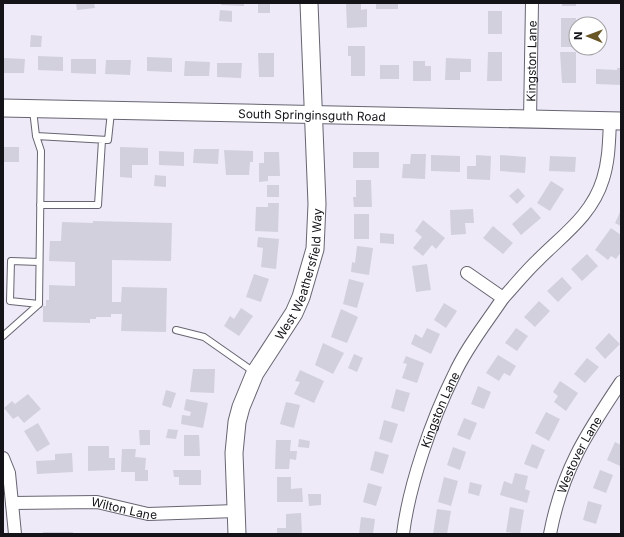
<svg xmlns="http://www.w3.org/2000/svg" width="624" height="537" font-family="Inter,sans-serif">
<rect width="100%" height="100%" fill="#eeeaf8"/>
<path fill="#d3d0dd" d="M76,3H94L95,8L77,10Z
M221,3H244V6L221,5Z
M258,3H270V13H258Z
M346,3H361V10L367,9V27L347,28Z
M376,3H398V9H376Z
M562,3H576V6H562Z
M220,10L232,11V22L219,21Z
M488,11H502V34H488Z
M561,18H576L575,47H561Z
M31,35L42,36L41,47H30Z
M348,46H365V76H351V56H348Z
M488,52H502V81H487Z
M560,52H576V83H562Z
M258,53H274V77H259Z
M38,56L63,57V71L38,70Z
M147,57L172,58V72L147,71Z
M3,58L25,59L24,73H3Z
M446,58L471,59V72H460V80H445Z
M71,59H96V74L71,73Z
M106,60H131L130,75L105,74Z
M185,61L210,62L209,76H184Z
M413,61H425V66H431V81H413Z
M217,63H242L241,78L217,77Z
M380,65H399V79H380Z
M617,68H621V85L596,84V69L617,70Z
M3,147H19V162H3Z
M120,147L148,148V165H132V178L120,177Z
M194,149H219L218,164L193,163Z
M224,150L253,151V162H250L249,175H226Z
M159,151L184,152V166L159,165Z
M264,152H279L280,176H268V181L259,182V163H264Z
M353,152H379V168H353Z
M411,154H426L425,179L402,178L403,164H410Z
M431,155L460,156V172L431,171Z
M476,155L491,156L490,180L467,179V166H476Z
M500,155L526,157L525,173L500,171Z
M550,156L576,157L575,172L549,171Z
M155,175L166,176V187L154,186Z
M356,180H371L372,207H354L353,197H356Z
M551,181L564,189L550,211L537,203Z
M267,185H279V197H267Z
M518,188L525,196L517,204L509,196Z
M268,203H279L278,232L255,231L256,207H268Z
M531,207L541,218L521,235L512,224Z
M473,209L474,223H465L466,234L451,235L450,210Z
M621,210V226L615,223Z
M354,214H369V239H354Z
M423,220L445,238L436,249L432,245L423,256L413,248L422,237L415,231Z
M93,221L172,223L171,261L112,260V302H121L122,287L167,288L166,332L121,331L122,314H111V317H96V319H90V323L43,322V306H46V300H49V285L75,286V262L49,261L50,241H61L62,222L93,223Z
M493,226L513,243L503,254L483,238Z
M611,228L621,235V252L616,259L611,256L608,260L595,250Z
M380,233L394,234V244L380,243Z
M258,237L279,239L276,269L261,267L263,248L257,247Z
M357,246L373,248L369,275L351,272L352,262L355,263Z
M587,254L598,266L582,281L571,269Z
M427,264L431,290L416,292L412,266Z
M254,274L269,279L261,302L246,297Z
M562,277L572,288L558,302L547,291Z
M349,279L364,283L357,308L343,304Z
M539,301L550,311L535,327L524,317Z
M444,303L457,311L446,328L434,320Z
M241,308L253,316L239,336L224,326L230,316L234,319Z
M341,309L358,317L347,343L331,337Z
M427,328L440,334L431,354L411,344L415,334L422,338Z
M516,328L528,336L517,351L505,343Z
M609,333L620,344L605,359L595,348Z
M323,343L344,353L333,374L315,365Z
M354,354L363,358L357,372L348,368Z
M498,355L516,366L510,376L504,373L499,381L486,373Z
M406,356L424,363L417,383L402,378L407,364L403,363Z
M587,358L599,367L585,383L574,374Z
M193,369H215L214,393L190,392Z
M300,370L324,381L314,403L294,394L300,382L295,381Z
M560,381L578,393L566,411L554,402L558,396L553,392Z
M478,386L491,392L484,409L471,404Z
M396,389L410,393L404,412L391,408Z
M166,390L176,393L171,408L162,405Z
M28,394L41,409L24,423L18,416L13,419L4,408L12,401L15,404Z
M186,399L208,403L203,428L181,424L182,415L190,416L191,412L184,410Z
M286,402L300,405L294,428L280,424Z
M546,412L560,419L549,441L535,433Z
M464,418L477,423L470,440L457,435Z
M384,420L398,424L392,443L379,439Z
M38,423L50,444L37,452L24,431Z
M168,429L178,430L176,439L166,438Z
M139,430H150V445H140Z
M184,435H199L200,456H184Z
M299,439L310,441L309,448L298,447Z
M276,440H291L290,451H297L296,460L290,459L289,469H275Z
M615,442L621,445L620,466L607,460Z
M532,444L545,450L537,469L524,464Z
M88,446H109V458H115V470L88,471Z
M453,447L466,452L460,470L447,465Z
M122,449H136L135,457L146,458L145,470H148V481H135V472H121Z
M375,451L389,455L383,474L370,470Z
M72,453L73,472L37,474L36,461L55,460V454Z
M173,470H201V485H179V477H174Z
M600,470L613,475L606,493L593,488Z
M515,473L528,476L525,489L530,491L527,503L500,495L504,481L512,484Z
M277,477H291V489L302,488L303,502H277Z
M444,477L458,481L451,506L438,502Z
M470,482L482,485L479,496L468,493Z
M368,483L382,487L376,506L363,502Z
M308,494H321V505L309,506Z
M588,501L602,505L596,524L583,520Z
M510,507L524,510L520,534L506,532Z
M437,509L451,511L447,534H433Z
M301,513L302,534H277V528H286V514Z
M361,517L375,519L373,534H359Z
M43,532H73V534H43Z"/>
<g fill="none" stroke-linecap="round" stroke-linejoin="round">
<defs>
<path id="lane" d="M33,110L36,136L41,151L39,304
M36,136L108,140L111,112
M40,205H98L102,140
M39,304L10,301L11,261L39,262
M176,330L204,337L254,372
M3,336L39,304"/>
<g id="street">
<path id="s1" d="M530,119L532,3"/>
<path d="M503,298C515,285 526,271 539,259C564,234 592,215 603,179C609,160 609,141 610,121"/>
<path d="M3,458L9,473L15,534"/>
<path id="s2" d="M12,503L97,502L148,514L236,511"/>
<path id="s3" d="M403,534C409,485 432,419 454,375C466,348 487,322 503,298L467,273"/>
<path id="s4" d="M550,534C562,471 586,434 621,382"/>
</g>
<g id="secondary">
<path id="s5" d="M3,108L621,121"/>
<path id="s6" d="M237,534L234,453L237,422L241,407L255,373L294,313L301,297L315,249L317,204L309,3"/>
</g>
</defs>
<use href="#lane" stroke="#686571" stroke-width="8"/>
<use href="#street" stroke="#686571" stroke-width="14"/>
<use href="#secondary" stroke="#686571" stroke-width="19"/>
<use href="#lane" stroke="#fff" stroke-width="6"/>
<use href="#street" stroke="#fff" stroke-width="12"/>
<use href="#secondary" stroke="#fff" stroke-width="17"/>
</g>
<g text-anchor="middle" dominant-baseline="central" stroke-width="3" stroke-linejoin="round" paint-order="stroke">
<g font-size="12" fill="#141318" stroke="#fff">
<text stroke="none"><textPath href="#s1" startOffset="58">Kingston Lane</textPath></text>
<text stroke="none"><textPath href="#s5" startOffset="309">South Springinsguth Road</textPath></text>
<text stroke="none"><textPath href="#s6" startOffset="275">West Weathersfield Way</textPath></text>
<text stroke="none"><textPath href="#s3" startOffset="130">Kingston Lane</textPath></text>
<text stroke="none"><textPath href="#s4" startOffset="85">Westover Lane</textPath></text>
<text stroke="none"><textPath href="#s2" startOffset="113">Wilton Lane</textPath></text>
</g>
</g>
<rect width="624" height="537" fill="none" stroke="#141318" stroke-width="8"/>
<g transform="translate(588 36) rotate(271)"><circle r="19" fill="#ffffff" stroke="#a1a1a3"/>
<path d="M0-3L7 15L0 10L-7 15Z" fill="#6a5625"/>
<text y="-6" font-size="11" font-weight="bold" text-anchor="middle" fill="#141318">N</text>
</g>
</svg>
